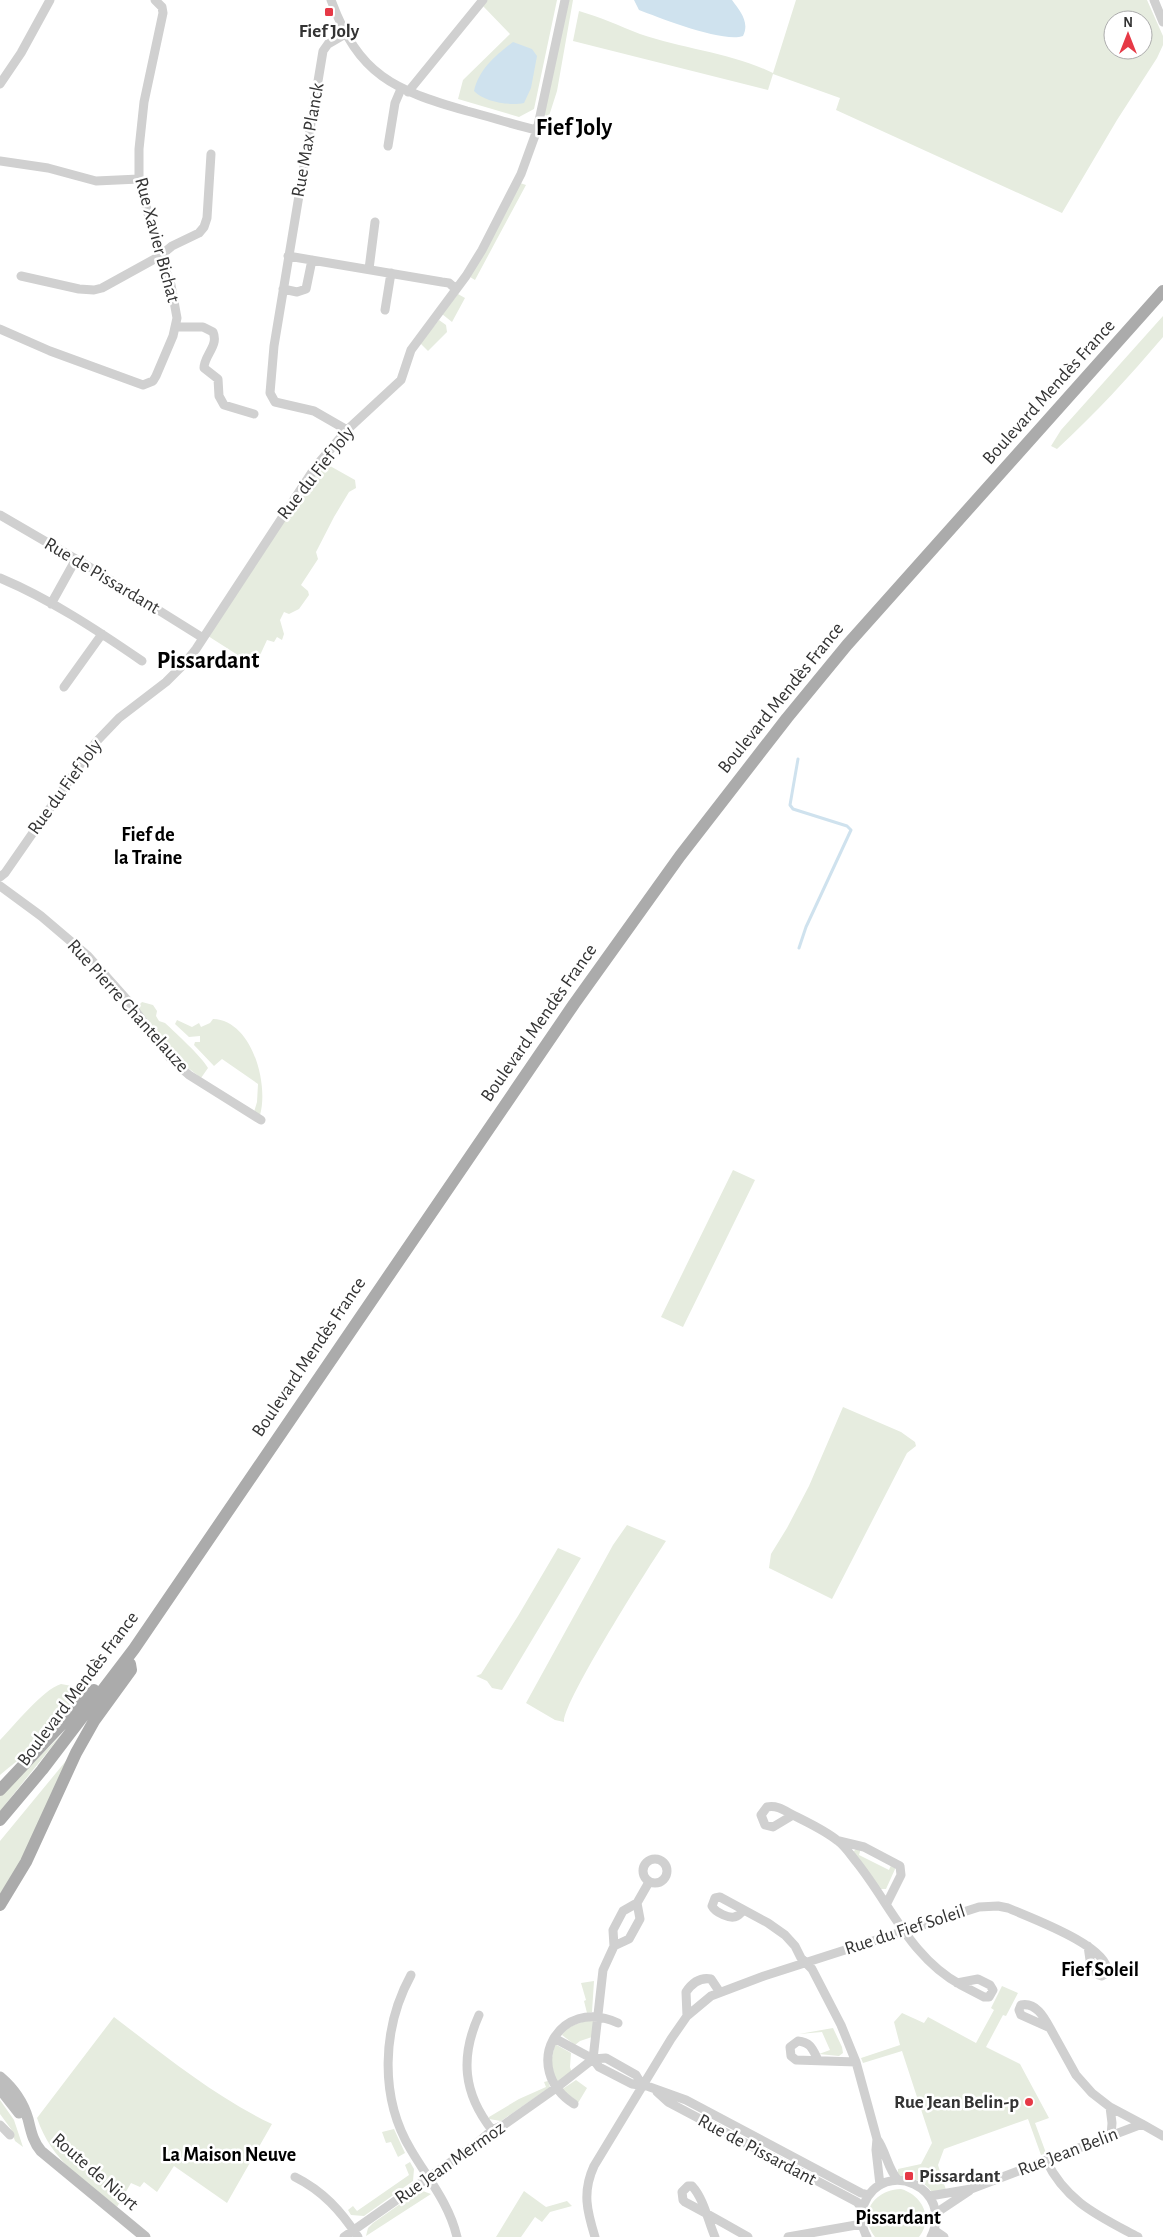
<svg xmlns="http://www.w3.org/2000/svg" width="1163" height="2237" font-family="'Alegreya Sans',sans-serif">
<rect width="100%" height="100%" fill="#fff"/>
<path fill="#e6ecdf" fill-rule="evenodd" d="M486,0H557L534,109L519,117L458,99L463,80L510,34L482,5Z
M569,0H573L557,91L549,116L544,115Z
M796,0H1147L1163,36V45L1157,58L1117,120L1062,213L836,110L840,98L773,74L768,90L573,41L579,11C600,17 620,26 640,34C684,49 732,53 773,73ZM1113,20H1143V50H1113Z
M520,183L526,185L475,280L470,277Z
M458,294L465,298L452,322L442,314Z
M1163,316V337C1129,377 1095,414 1057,449L1051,446L1061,430Z
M439,320L446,325L447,332L428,351L420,343Z
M323,462L355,480L356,488L349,492L334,517L316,552L318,559L301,585L308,591L309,595L299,609L289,614L284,612L280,620L284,634L282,640L277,637L274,642L267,640L255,666L208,636Z
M142,1002L153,1005L157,1011L156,1016L159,1021L165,1023C176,1033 202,1057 208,1068L201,1078L169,1053L137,1007Z
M213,1019C252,1020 269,1084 260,1115L254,1112L257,1102L258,1084L222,1059L214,1066L194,1045L195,1042H200V1036L189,1037L175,1024L177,1020L192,1027L199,1023L201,1027L210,1023Z
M733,1170L755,1180L683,1327L661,1317Z
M843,1407L901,1432L915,1442L916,1446L907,1453L832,1599L769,1568L771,1554L787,1528L809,1486Z
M627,1525L666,1541C650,1565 562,1703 564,1722L555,1720L526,1703L613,1545Z
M558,1548L581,1558L502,1690L492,1688L487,1681L476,1676L481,1674L518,1616Z
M61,1684L72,1686L74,1691C73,1717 20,1759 0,1775V1740C15,1725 42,1690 61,1684Z
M62,1734L0,1811V1796Z
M70,1756L22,1859L0,1894V1841Z
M861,1848L859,1855L889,1870L892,1863L896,1867L886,1889H880L853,1852L856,1849Z
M594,1981L592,2012L587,2013L584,2001L586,2000L581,1983Z
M1002,1986L1018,1993L1006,2016L1003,2015L986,2047L1020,2064L1049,2118L1035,2123L1046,2153L1041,2155L1028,2119L944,2149L938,2165L946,2190L932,2192C924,2180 911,2178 898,2176V2169L921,2164L932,2143L902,2051L863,2063L861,2058L900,2045L894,2022L902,2013L924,2023L928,2017L976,2043L994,2010L991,2008Z
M114,2017C164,2055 215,2097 272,2124L227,2203L174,2166L157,2192L144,2182L140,2187L131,2183L117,2207C83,2179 52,2162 37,2118Z
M594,2020L592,2037L580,2041L575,2045L562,2035C569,2025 582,2021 594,2020Z
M833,2028L842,2047L843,2053L839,2056L819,2054L830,2050L822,2032L799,2034Z
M555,2044L571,2053L570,2067L572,2073L556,2083L551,2062Z
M576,2080L587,2088L578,2103L561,2090Z
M548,2081L550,2087L501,2121L489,2119V2117L519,2099L546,2087L544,2082Z
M0,2100L14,2120L23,2147L15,2141L11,2129L0,2114Z
M394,2129L405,2153L398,2157L391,2142L386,2143L382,2132Z
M410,2162L414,2169L413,2181L364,2216L351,2215L348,2210L353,2206L357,2211L409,2175L405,2165Z
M901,2189C922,2195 934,2218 919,2237H875C857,2214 874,2190 901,2189Z
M420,2190L431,2194L366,2236L368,2228L373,2223Z
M524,2191L546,2207L567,2201L572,2206L550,2212L542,2222L535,2217L521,2237H496Z"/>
<path fill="#cfe2ee" d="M634,0H732C740,11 750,22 743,36C723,43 660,18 639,10Z
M513,42L532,49L537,56L531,88L524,103C510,106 484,102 474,91C479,69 496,55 513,42Z"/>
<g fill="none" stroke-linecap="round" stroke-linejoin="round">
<path stroke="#cfe2ee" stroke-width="3" d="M798,759L790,805L793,809L847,826L851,830L806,927L799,948"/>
<path stroke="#d0d0d0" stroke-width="9" d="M331,0C359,76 394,90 467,111C491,117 514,125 537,130
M1154,0L1163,22
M345,34L328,44L323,51L274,346L270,393L275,402L314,411L347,430
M0,84L21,53L50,0
M408,92L483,0
M388,146L395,103L401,89
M0,161L48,168L96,181L139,179
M288,256L442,282L449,283L456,289
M369,269L375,222
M21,276L79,289L94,290L102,288L160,256L172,246L199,233L204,227L207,218L211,154
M283,289L297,292L306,289L312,260
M385,310L391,273
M176,327H203L213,332C219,346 204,355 204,368L218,379L219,396L224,405L254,414
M0,329L50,351L143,385L153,381L156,376L173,336L177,318L171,285L155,240L139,179V149L144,102L163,13L162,7L155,0
M0,515L91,568L203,638
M0,578C50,599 97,630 142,661
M51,604L76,559
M64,687L102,634
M0,877L5,873L96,742L119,718L166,682L184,664L196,649L316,466L347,430L401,380L411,350L466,276L482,250L521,174L537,130L565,0
M0,886L41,916L88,956L129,1002L170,1058L189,1075L261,1120
M793,1815L773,1827L765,1825L761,1815L767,1807C778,1805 785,1811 795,1816C809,1823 826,1831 838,1841C846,1847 852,1857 858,1864C891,1906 912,1959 961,1985L984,1997H989L993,1990L990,1985L978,1979L957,1983
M839,1841L864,1847L900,1866L901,1875L887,1903
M643 1871a12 12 0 1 1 24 0a12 12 0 1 1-24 0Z
M743,1910C743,1911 738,1916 737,1916C730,1920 715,1912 712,1906L715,1898L720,1897L768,1923L785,1935L795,1946L801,1958L812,1969L841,2025L856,2062L877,2139L876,2150L880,2185
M614,1946L629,1939L640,1919L637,1903
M411,1975C382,2028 379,2097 411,2150C428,2179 449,2203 457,2237
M479,2015C460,2057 463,2093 492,2130
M687,2016L686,1992C692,1983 700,1977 711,1979L719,1991
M1050,2028C1044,2017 1036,2002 1021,2005L1019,2010L1021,2015L1050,2028L1076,2075L1092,2093L1110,2107L1142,2124
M554,2038L593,2059L599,2067L632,2084L647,2086L686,2100L861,2193L869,2195
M593,2059L603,1970L614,1946L613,1930L623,1911L637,1903L649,1882
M818,2060C813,2050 811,2042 798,2041L790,2047L791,2056L796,2060L856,2062
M657,2092L668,2102L857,2202L862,2208
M574,2104C519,2068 559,1995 618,2023
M1110,2107L1112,2123L1111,2136
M0,2125L10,2135
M877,2139C886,2151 888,2170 898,2180
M1046,2160C1066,2202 1099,2216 1138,2237
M295,2177C323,2191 341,2211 358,2237
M930,2196L971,2189L1142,2124L1163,2136
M936,2213L969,2191
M934,2230L944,2237
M344,2237L475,2145L492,2130L505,2124L556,2088L593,2059L606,2058L636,2075L642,2085
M595,2237C587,2211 582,2192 594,2166L671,2039L687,2016L711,1996L764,1976L979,1907L998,1906L1008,1908C1028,1917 1112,1947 1107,1973L1102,1976C1089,1973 1090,1956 1088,1946
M715,2237C708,2221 704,2199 692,2186H688L682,2192L683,2200L685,2202C706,2213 727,2225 748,2237
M788,2237L862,2224
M867,2237C861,2227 860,2214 864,2204C884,2156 955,2188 931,2237"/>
<path stroke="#bdbdbd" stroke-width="11" d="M0,2077C13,2088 23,2102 28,2119C31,2131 33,2142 41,2151L145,2237
M0,2089L19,2113"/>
<path stroke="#ababab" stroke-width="12" d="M0,1790L94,1690
M0,1820L42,1770L134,1649L574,1004L680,856L787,718L847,645L1163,291
M0,1905L26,1862L76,1753L94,1721L131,1670L130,1664"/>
</g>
<g fill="#e63946" stroke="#fff" stroke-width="2">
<rect x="324" y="7" width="10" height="10" rx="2.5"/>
<circle cx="1029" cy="2102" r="5"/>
<rect x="904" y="2171" width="10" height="10" rx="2.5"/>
</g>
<g text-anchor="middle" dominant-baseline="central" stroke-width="5" stroke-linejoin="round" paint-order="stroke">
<g font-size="19" font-weight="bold" fill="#333" stroke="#fff">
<text x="329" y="31">Fief Joly</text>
<text x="1019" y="2102" text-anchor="end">Rue Jean Belin-p</text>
<text x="919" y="2176" text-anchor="start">Pissardant</text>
</g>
<g font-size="19" fill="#333" stroke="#fff">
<text transform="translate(308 140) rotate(-80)">Rue Max Planck</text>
<text transform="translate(157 240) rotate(75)">Rue Xavier Bichat</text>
<text transform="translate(1049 392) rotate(-48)">Boulevard Mendès France</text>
<text transform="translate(316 473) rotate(-52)">Rue du Fief Joly</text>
<text transform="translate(102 576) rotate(31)">Rue de Pissardant</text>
<text transform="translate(781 698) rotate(-51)">Boulevard Mendès France</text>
<text transform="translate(65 787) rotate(-54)">Rue du Fief Joly</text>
<text transform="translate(128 1006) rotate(48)">Rue Pierre Chantelauze</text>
<text transform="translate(539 1023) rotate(-55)">Boulevard Mendès France</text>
<text transform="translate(309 1357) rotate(-56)">Boulevard Mendès France</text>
<text transform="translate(78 1689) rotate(-53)">Boulevard Mendès France</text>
<text transform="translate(905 1930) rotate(-18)">Rue du Fief Soleil</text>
<text transform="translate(757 2150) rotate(28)">Rue de Pissardant</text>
<text transform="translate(1068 2152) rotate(-21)">Rue Jean Belin</text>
<text transform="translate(450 2163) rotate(-35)">Rue Jean Mermoz</text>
<text transform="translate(95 2172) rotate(41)">Route de Niort</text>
</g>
<g font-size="20" font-weight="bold" fill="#000" stroke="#fff">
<text x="148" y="835">Fief de<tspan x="148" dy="23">la Traine</tspan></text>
<text x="1100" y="1970">Fief Soleil</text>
<text x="229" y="2155">La Maison Neuve</text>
<text x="898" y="2218">Pissardant</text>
</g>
<g font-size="24" font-weight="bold" fill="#000" stroke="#fff">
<text x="574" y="128">Fief Joly</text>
<text x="208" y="661">Pissardant</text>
</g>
</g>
<g transform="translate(1128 35)"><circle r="24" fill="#ffffff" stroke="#adadad"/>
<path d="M0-4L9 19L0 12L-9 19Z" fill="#e63946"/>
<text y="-8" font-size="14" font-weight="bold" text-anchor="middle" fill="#333333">N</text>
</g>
</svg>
